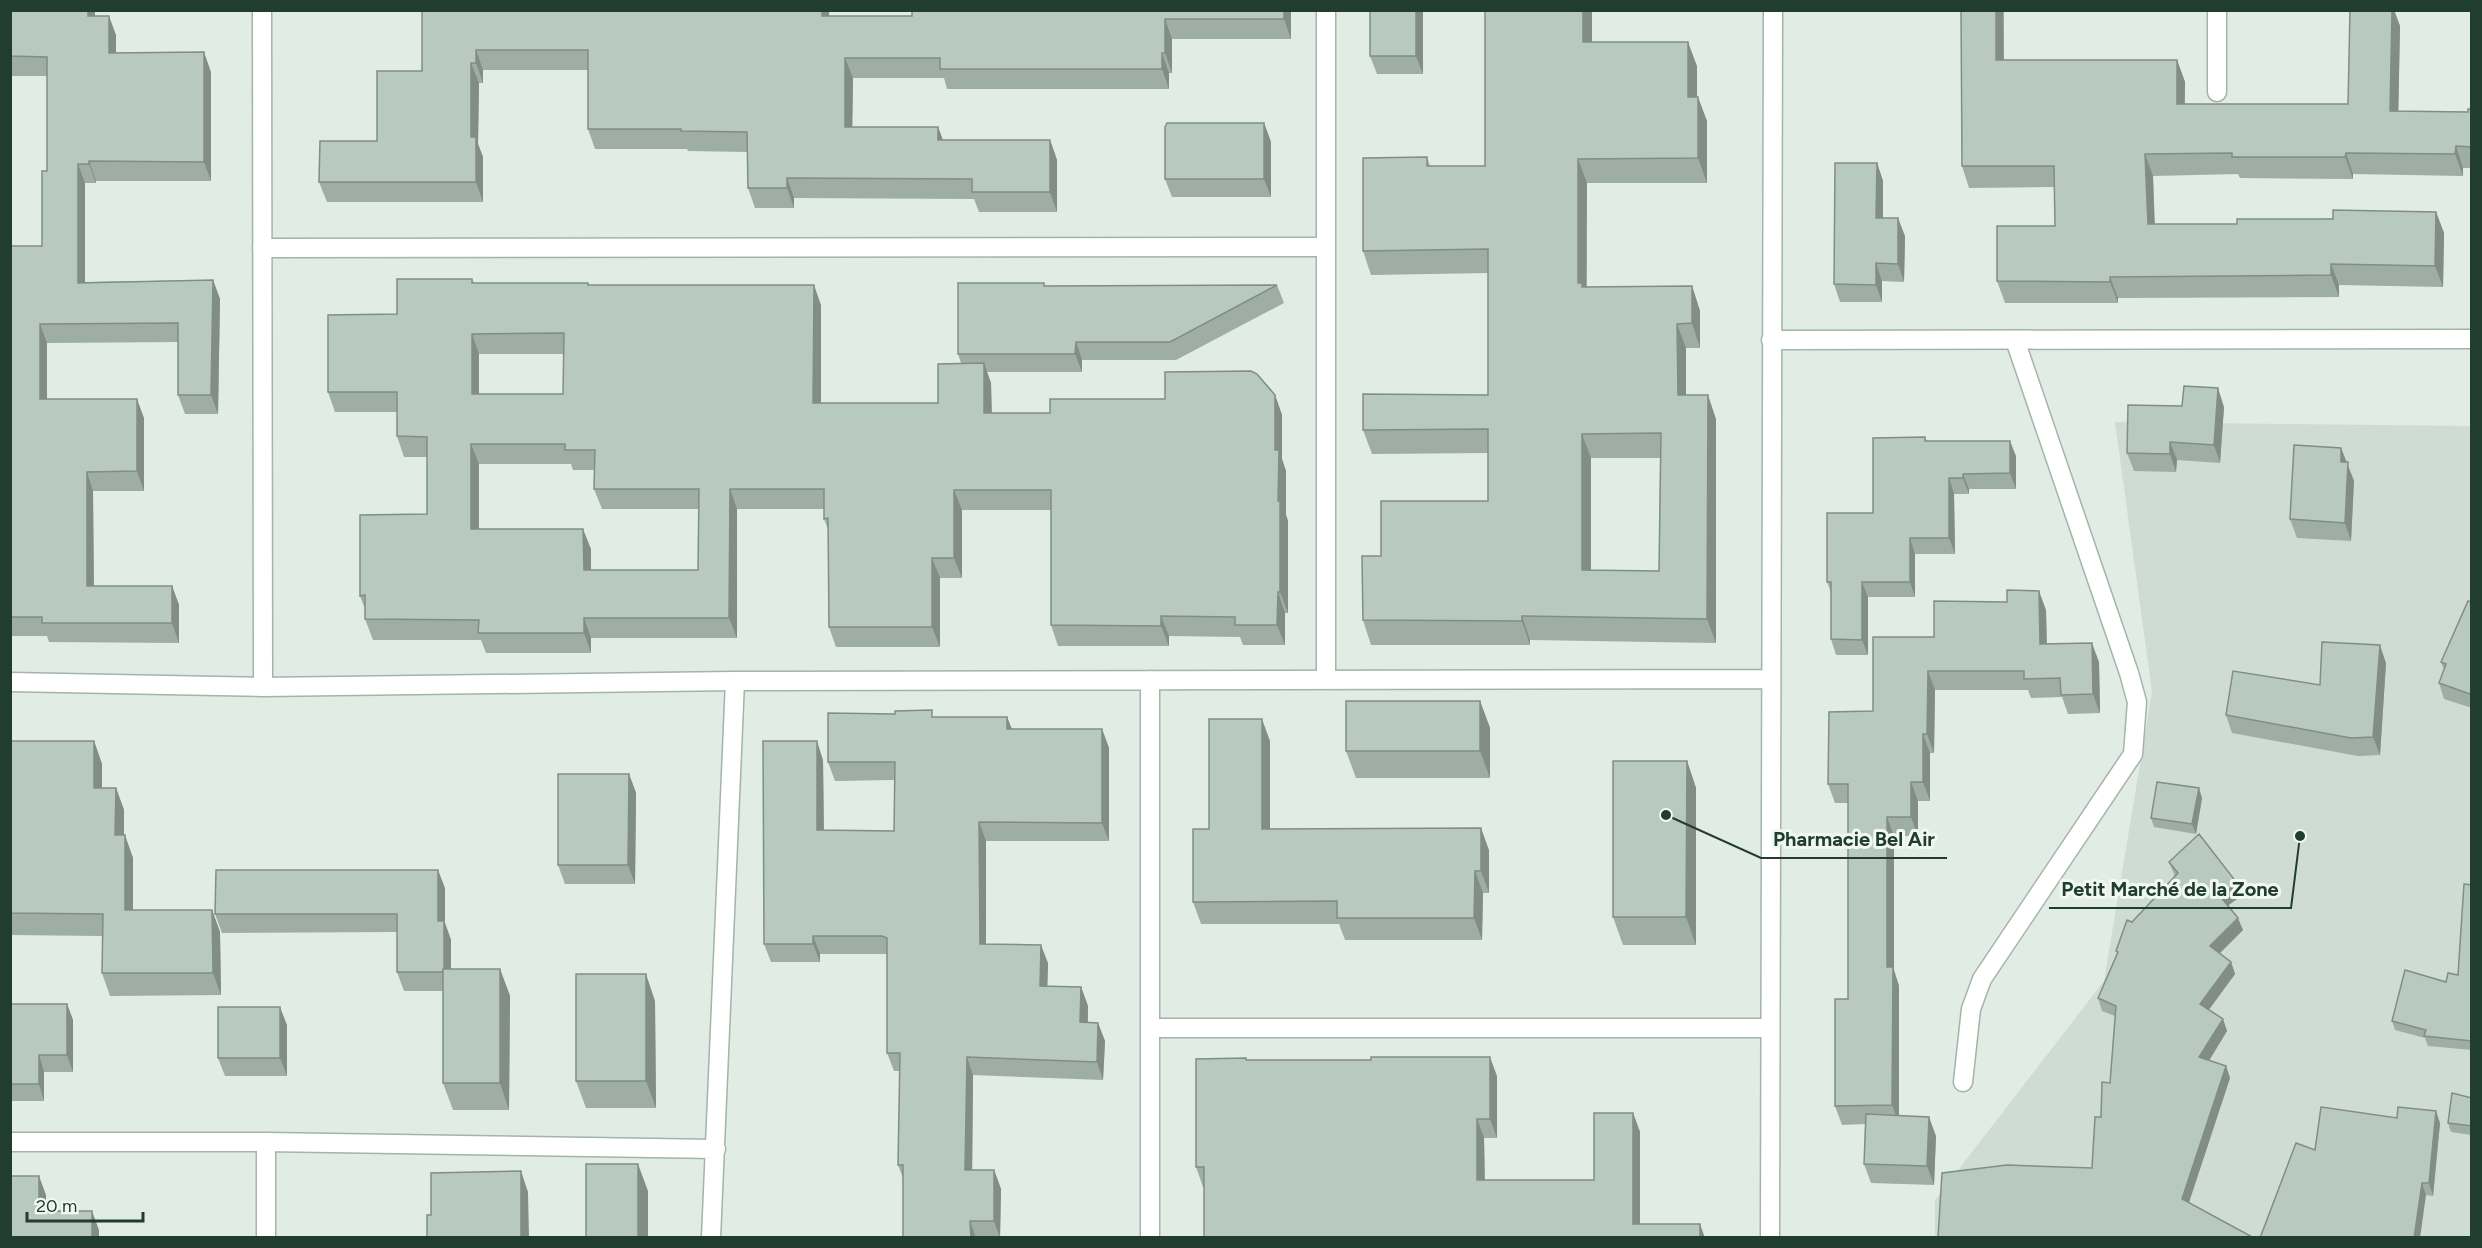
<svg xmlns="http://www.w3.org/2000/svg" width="2482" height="1248" font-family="Figtree,sans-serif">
<rect width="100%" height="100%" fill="#e0ece4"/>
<path fill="#cedcd3" d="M2115,422L2471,426V1237L1935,1238V1200L2104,981L2152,692Z"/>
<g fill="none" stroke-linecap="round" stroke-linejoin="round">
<defs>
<path id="lane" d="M1963,1082L1971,1009L1982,979L2133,754L2137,702L2129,673L2015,340"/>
<path id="street" d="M262,10L263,687
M2217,10V92
M262,248L1326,247
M1771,340L2472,339
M1326,680V10
M10,682L263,687L735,681L1770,679
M1150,1028H1770
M10,1142H266L716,1149
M266,1238V1142
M711,1238L735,681
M1150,1238V680
M1770,1238L1773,10"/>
</defs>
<use href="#lane" stroke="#a3b4aa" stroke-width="21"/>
<use href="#street" stroke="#a3b4aa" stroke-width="21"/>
<use href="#lane" stroke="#fff" stroke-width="18"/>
<use href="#street" stroke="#fff" stroke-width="18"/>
</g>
<path fill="#9eaea4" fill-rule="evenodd" d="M10,10L95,16L116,35V53L211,72V181H96V183H85V282L213,280L220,299L218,414H185L178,395V342L47,343V399L144,418V491H93L94,586H172L179,605V643L49,642L47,636H10V246H42L47,171V76H10Z
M422,10H829V16H912L1291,10V39H1172V73H1169V89H947L944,78H853L852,127H938L943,140H1050L1057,160V212H979L974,199L794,198V208H755L748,188L747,152L688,151L687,149H595L588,129V70H483V83H479L478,144L483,157V202H327L319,182L377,141L422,71Z
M1370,10H1423V74H1377L1370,56Z
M1961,10H2113L2004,11V60H2177L2185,82V104H2348L2350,10H2394L2400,26L2398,111L2468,112L2472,109V168H2463V176L2353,174V179L2240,178L2238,174L2153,176L2155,224H2237L2436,212L2444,233L2443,287L2339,285V297L2118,298V303H2005L1997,281L2055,226L2054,187L1969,188L1962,166Z
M1592,42L1697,66V97L1707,121V183H1587V287L1692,286L1700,311V348H1686V395L1716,419V643L1530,640V645H1371L1363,620L1381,556L1488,501V453L1372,454L1363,430L1488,395V273L1371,275L1363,251L1427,157L1430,166H1485ZM1591,458H1660L1659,571L1591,570Z
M1264,123L1271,142V197H1172L1165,179Z
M1877,163L1883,181V218L1905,236L1904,282L1882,281V302H1840L1834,284Z
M472,279L474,283L589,285L821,305V403H938L961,363L958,354L1045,286L1277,285L1284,303L1176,360H1082V372H987L991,383L992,413H1050L1165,399L1275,395L1282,415V459L1286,471V515L1288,521V613H1285V645H1243L1240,637L1169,636V646H1058L1051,625V510H962V578H940V647H836L829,627L828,529L824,519V509H737V638H591V653H486L481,640H373L365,619V609L360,596L427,514V457H404L397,436V412H335L328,392L397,314ZM479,354H563V394H479ZM479,464H571L573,470H594V489L602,509H699L698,570H591V549L479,529Z
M2224,407L2220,463L2177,460L2176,472L2134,471L2127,453Z
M1925,437L1927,441L2016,456V489H1969V494H1954L1955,554H1915V597H1868V655H1836L1831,639V592L1827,582L1873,513Z
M2341,448L2354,481L2351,541L2297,538L2290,519Z
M2472,602V708L2444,699L2439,683L2444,670L2441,662Z
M2046,610L2047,644L2099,662L2100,713L2068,714L2062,697L2031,698L2028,690H1935L1934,753H1930V801H1918V836H1894V971L1899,986V1116L1936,1136L1934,1185L1871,1183L1864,1164L1865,1124L1842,1125L1835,1106L1848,999V803H1835L1828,784L1873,711L1934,637Z
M2386,663L2380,755L2358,756L2232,733L2226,715Z
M1480,701L1490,728V778H1356L1346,751Z
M934,717H1007L1012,729H1102L1109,748V841H986V944L1048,963L1047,986L1081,987L1088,1006V1023H1098L1105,1041L1103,1080L973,1075L972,1170H994L1001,1189L1000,1238H903V1178L898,1165L900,1071H894L887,1053V954H820V962H771L764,944L823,760L824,830L894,831L895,780L835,781L828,762Z
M10,741H94L102,764V788H116L124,810V835L133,858V910H212L220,932L221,995L110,996L102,973V936L10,935Z
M1270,741V829L1489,850V893H1483L1482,940H1345L1339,924H1201L1193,902L1209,829Z
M1687,761L1696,788V945H1623L1613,917Z
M629,774L636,793L635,884H565L558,865Z
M2202,798L2196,834L2154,827L2151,818Z
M2169,862L2241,896L2228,906L2243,930L2220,953L2231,962L2235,974L2209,1010L2223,1019L2227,1031L2209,1060L2226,1066L2230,1078L2189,1203L2092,1168L2101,1117L2110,1083L2115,1016L2102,1011L2098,998L2117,954L2116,951L2132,922L2175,876Z
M2472,885V1050L2428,1046L2425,1038L2395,1030L2392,1021L2458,975Z
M445,888V923L451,940V969H500L510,996L509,1110H453L443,1083V991H404L397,972V932L222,933L215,914Z
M655,1001L656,1108H586L576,1081Z
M10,1004H67L73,1020V1072H44V1101H10Z
M287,1025V1076H225L218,1058Z
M1246,1058V1060L1497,1076V1138H1484L1485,1180H1594L1633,1113L1640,1132V1224L1203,1187L1196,1167Z
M2472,1098V1135L2451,1132L2448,1123Z
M2397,1118L2440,1123L2433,1196L2426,1195L2315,1150Z"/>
<path fill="#818d86" d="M88,10H95V35L88,16Z
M822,10H829L830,36L822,16Z
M1284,10H1291V39L1284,19Z
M1416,10H1423V74L1416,56Z
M1583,10H1592V66L1583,42Z
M1996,10H2003L2004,81L1996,60Z
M2392,10H2394L2400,26L2398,132L2390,111Z
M109,16L116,35V72L109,53Z
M1165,19L1172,39V73L1165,53Z
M1688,42L1697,66V121L1688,97Z
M476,50L483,70V83L476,63Z
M204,52L211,72V181L204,162Z
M1162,53L1169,73V89L1162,69Z
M845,58L853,78L852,147L845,127Z
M2177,60L2185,82L2184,126L2177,104Z
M471,63L479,83L478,144L483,157V202L476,182L471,137Z
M1698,97L1707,121V183L1698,158Z
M1264,123L1271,142V197L1264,179Z
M938,127L945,146L938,140Z
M1050,140L1057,160V212L1050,192Z
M2456,146L2463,168V176L2455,154Z
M2346,153L2353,174V179L2345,157Z
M2145,154L2153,176L2155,245L2148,224Z
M1578,159L1587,183L1586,296L1578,283Z
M89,161L96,181V183L89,164Z
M1877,163L1883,181V235L1876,218Z
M78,164L85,183V302L78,283Z
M787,178L794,198V208L787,188Z
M2436,212L2444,233L2443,287L2435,266Z
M1898,218L1905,236L1904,282L1898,264Z
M1876,263L1882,281V302L1876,285Z
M2331,264L2339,285V297L2331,275Z
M2110,277L2118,298V303L2110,282Z
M213,280L220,299L218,414L211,395Z
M814,285L821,305V423L813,403Z
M1692,286L1700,311V348L1692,323Z
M40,324L47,343V419L40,399Z
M1677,324L1686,348V419L1678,395Z
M472,334L479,354V414L472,394Z
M1076,342L1082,360V372L1075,354Z
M984,363L991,383L992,434L984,413Z
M2218,388L2224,407L2220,463L2214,445Z
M1275,395L1282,415V459L1286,471V515L1288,521V613L1280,592L1278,501L1275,450Z
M1708,395L1716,419V643L1707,619Z
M137,399L144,418V491L137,471Z
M1582,434L1591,458V594L1582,570Z
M2010,441L2016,456V489L2010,473Z
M2170,442L2177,460L2176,472L2170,454Z
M471,444L479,464V550L471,529Z
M2341,448L2354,481L2351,541L2345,523L2341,462Z
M87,472L93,491L94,605L87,586Z
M1963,474L1969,489V494L1963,478Z
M1949,478L1954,494L1955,554L1949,538Z
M730,489L737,509V638L729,618Z
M954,490L962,510V578L954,558Z
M583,529L591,549V590L584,570Z
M1910,538L1915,554V597L1910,582Z
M932,558L940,578V647L932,627Z
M1862,582L1868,597V655L1862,640Z
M172,586L179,605V643L172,623Z
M2039,591L2046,610L2047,663L2040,644Z
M1278,592L1285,613V645L1277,625Z
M1161,616L1169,636V646L1161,626Z
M1522,616L1530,640V645L1522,621Z
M584,618L591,638V653L584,633Z
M2092,643L2099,662L2100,713L2093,694Z
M2380,645L2386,663L2380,755L2373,737Z
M1928,671L1935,690L1934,753L1927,734Z
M1480,701L1490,728V778L1480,751Z
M1007,717L1014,735L1007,729Z
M1262,719L1270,741V852L1262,829Z
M1102,729L1109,748V841L1102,823Z
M1923,734L1930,753V801L1923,782Z
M94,741L102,764V810L94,788Z
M817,741L823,760L824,848L817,830Z
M1687,761L1696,788V945L1686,917Z
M629,774L636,793L635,884L628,865Z
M1911,782L1918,801V836L1911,817Z
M116,788L124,810V858L115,835Z
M2199,788L2202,798L2196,834L2192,824Z
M1887,817L1894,836V970L1899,986V1124L1892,1105L1887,967Z
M979,822L986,841V963L980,944Z
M1481,828L1489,850V893L1481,871Z
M125,835L133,858V933L125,910Z
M438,870L445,888V923L451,940V991L444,972L438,921Z
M1475,871L1483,893L1482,940L1474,918Z
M2237,883L2241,896L2224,908L2220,896Z
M212,910L220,932L221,995L213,973Z
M2238,918L2243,930L2214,959L2210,946Z
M813,936L820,954V962L813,944Z
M1041,945L1048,963L1047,1004L1040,986Z
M2231,962L2235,974L2204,1016L2200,1004Z
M500,969L510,996L509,1110L500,1083Z
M646,974L655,1001L656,1108L646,1081Z
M1081,987L1088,1006L1087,1041L1080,1022Z
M67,1004L73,1020V1072L67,1055Z
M280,1007L287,1025V1076L280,1058Z
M2223,1019L2227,1031L2204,1069L2199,1057Z
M1098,1023L1105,1041L1103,1080L1097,1062Z
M39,1055L44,1072V1101L39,1084Z
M967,1057L973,1075L972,1189L965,1170Z
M1490,1057L1497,1076V1138L1490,1119Z
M2226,1066L2230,1078L2186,1211L2182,1199Z
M2436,1111L2440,1123L2433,1196L2429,1183Z
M1633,1113L1640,1132V1238L1633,1224Z
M1929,1117L1936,1136L1934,1185L1927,1166Z
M1477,1119L1484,1138L1485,1200L1477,1180Z
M638,1164L648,1191V1238H638Z
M994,1170L1001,1189L1000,1238L994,1221Z
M521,1171L528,1192L529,1238H521Z
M39,1176L46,1195V1230L39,1211Z
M2422,1183L2426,1195L2420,1238H2414Z
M92,1211L99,1230V1238H92Z
M970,1221L976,1238H971Z
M1700,1224L1705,1238H1700Z"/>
<path fill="#b8cabf" stroke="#818d86" stroke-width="1.5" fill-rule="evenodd" d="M10,10H88V16H109V53L204,52V162L89,161V164H78V283L213,280L211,395H178V323L40,324V399H137V471L87,472V586H172V623H42V617H10V246H42V171H47V57L10,56Z
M422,10H822V16H912V10H1284V19H1165V53H1162V69H940V58H845V127H938V140H1050V192H972V179L787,178V188H748L747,132L681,131V129H588V50H476V63H471V137H476V182H319L320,141H377V71H422Z
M1370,10H1416V56H1370Z
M1485,10H1583V42H1688V97H1698V158L1578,159V283H1582V287L1692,286V323L1677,324L1678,395H1708L1707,619L1522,616V621L1363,620L1362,556H1381V501H1488V429L1363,430V394L1488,395V249L1363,251V158L1427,157V166H1485ZM1661,433L1659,571L1582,570V434Z
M1961,10H1996V60H2177V104H2348L2350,10H2392L2390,111L2468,112V109H2472V147L2456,146L2455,154L2346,153L2345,157H2232V153L2145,154L2148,224H2237V219H2333V210L2436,212L2435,266L2331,264V275L2110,277V282L1997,281V226H2055L2054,166H1962Z
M1167,123H1264V179H1165V127Z
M1835,163H1877L1876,218H1898V264L1876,263V285L1834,284Z
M397,279H472V283H588V285H814L813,403H938V364L984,363V413H1050V399H1165V372L1251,371L1257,374L1275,395V450H1279L1278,501H1280V592H1278L1277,625H1235V617L1161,616V626L1051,625V490H954V558H932V627H829L828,518L824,519V489H730L729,618H584V633H478L479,620L365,619V595L360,596V515L427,514V437L397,436V392H328V315L397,314ZM564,333L563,394H472V334ZM471,444H565V450H595L594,489H699L698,570H584L583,529H471Z
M958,283H1044V286L1277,285L1170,342H1076L1075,354H958Z
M2184,386L2218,388L2214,445L2170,442V454L2127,453L2128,405L2182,406Z
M1925,437V441H2010V473L1963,474V478H1949V538H1910V582H1862V640L1831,639V582H1827V513H1873V438Z
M2294,445L2341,448V462H2348L2345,523L2290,519Z
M2007,590L2039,591L2040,644L2092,643L2093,694L2061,695L2060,678L2024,679V671H1928L1927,734H1923V782H1911V817H1887V967H1893L1892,1105L1835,1106V999H1848V784H1828L1829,712L1873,711V637H1934V601L2007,602Z
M2468,601L2472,602V690L2470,694L2439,683L2446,664L2441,662Z
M2322,642L2380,645L2373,737L2351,738L2226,715L2233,671L2320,685Z
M1346,701H1480V751H1346Z
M932,710V717H1007V729H1102V823L979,822L980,944L1041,945L1040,986L1081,987L1080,1022L1098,1023L1097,1062L967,1057L965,1170H994V1221H970L971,1238H903V1165H898L900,1053H887V938L882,936H813V944H764L763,741H817V830L894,831L895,762H828V713L895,714V711Z
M1209,719H1262V829L1481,828V871H1475L1474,918H1337V901L1193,902V829H1209Z
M10,741H94V788H116L115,835H125V910H212L213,973H102L103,914L10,913Z
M1613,761H1687L1686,917H1613Z
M558,774H629L628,865H558Z
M2157,782L2199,788L2192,824L2151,818Z
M2199,834L2237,883L2220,896L2238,918L2210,946L2231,962L2200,1004L2223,1019L2199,1057L2226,1066L2182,1199L2254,1238H1938L1942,1173L2007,1165L2092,1168L2095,1117H2101L2102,1082L2110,1083L2116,1006L2098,998L2118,952L2116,951L2127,920L2132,922L2178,873L2169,862Z
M216,870H438V921H444V969H443V972H397V914H215Z
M2464,884L2472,885V1041L2424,1036L2426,1030L2392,1021L2405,970L2446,982L2448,973L2458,975Z
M443,969H500V1083H443Z
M576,974H646V1081H576Z
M10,1004H67V1055H39V1084H10Z
M218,1007H280V1058H218Z
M1371,1057H1490V1119H1477V1180H1594V1113H1633V1224H1700V1238H1204V1167H1196V1059L1246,1058V1060H1371Z
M2452,1093L2472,1098V1126L2448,1123Z
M2321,1107L2397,1118L2398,1107L2436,1111L2429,1183H2422L2414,1238H2260L2296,1143L2315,1150Z
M1866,1114L1929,1117L1927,1166L1864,1164Z
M586,1164H638V1238H586Z
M521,1171V1238H427V1215H431V1173Z
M10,1176H39V1211H92V1238H10Z"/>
<path fill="none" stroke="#203d2f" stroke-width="2" d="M1666 815L1761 858H1947M2300 836L2291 908H2049"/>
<g fill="#203d2f" stroke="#f1f8f3" stroke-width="2">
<circle cx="1666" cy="815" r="6"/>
<circle cx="2300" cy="836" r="6"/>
</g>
<g font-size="20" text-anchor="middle" font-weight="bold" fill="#203d2f" stroke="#f1f8f3" stroke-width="6" stroke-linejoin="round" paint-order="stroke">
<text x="1854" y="846">Pharmacie Bel Air</text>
<text x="2170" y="896">Petit Marché de la Zone</text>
</g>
<rect width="2482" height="1248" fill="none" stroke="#203d2f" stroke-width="24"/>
<path d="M27 1212v9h116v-9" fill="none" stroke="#203d2f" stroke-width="3"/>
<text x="36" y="1212" font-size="18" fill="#203d2f" stroke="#f1f8f3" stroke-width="4.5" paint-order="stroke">20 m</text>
</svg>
